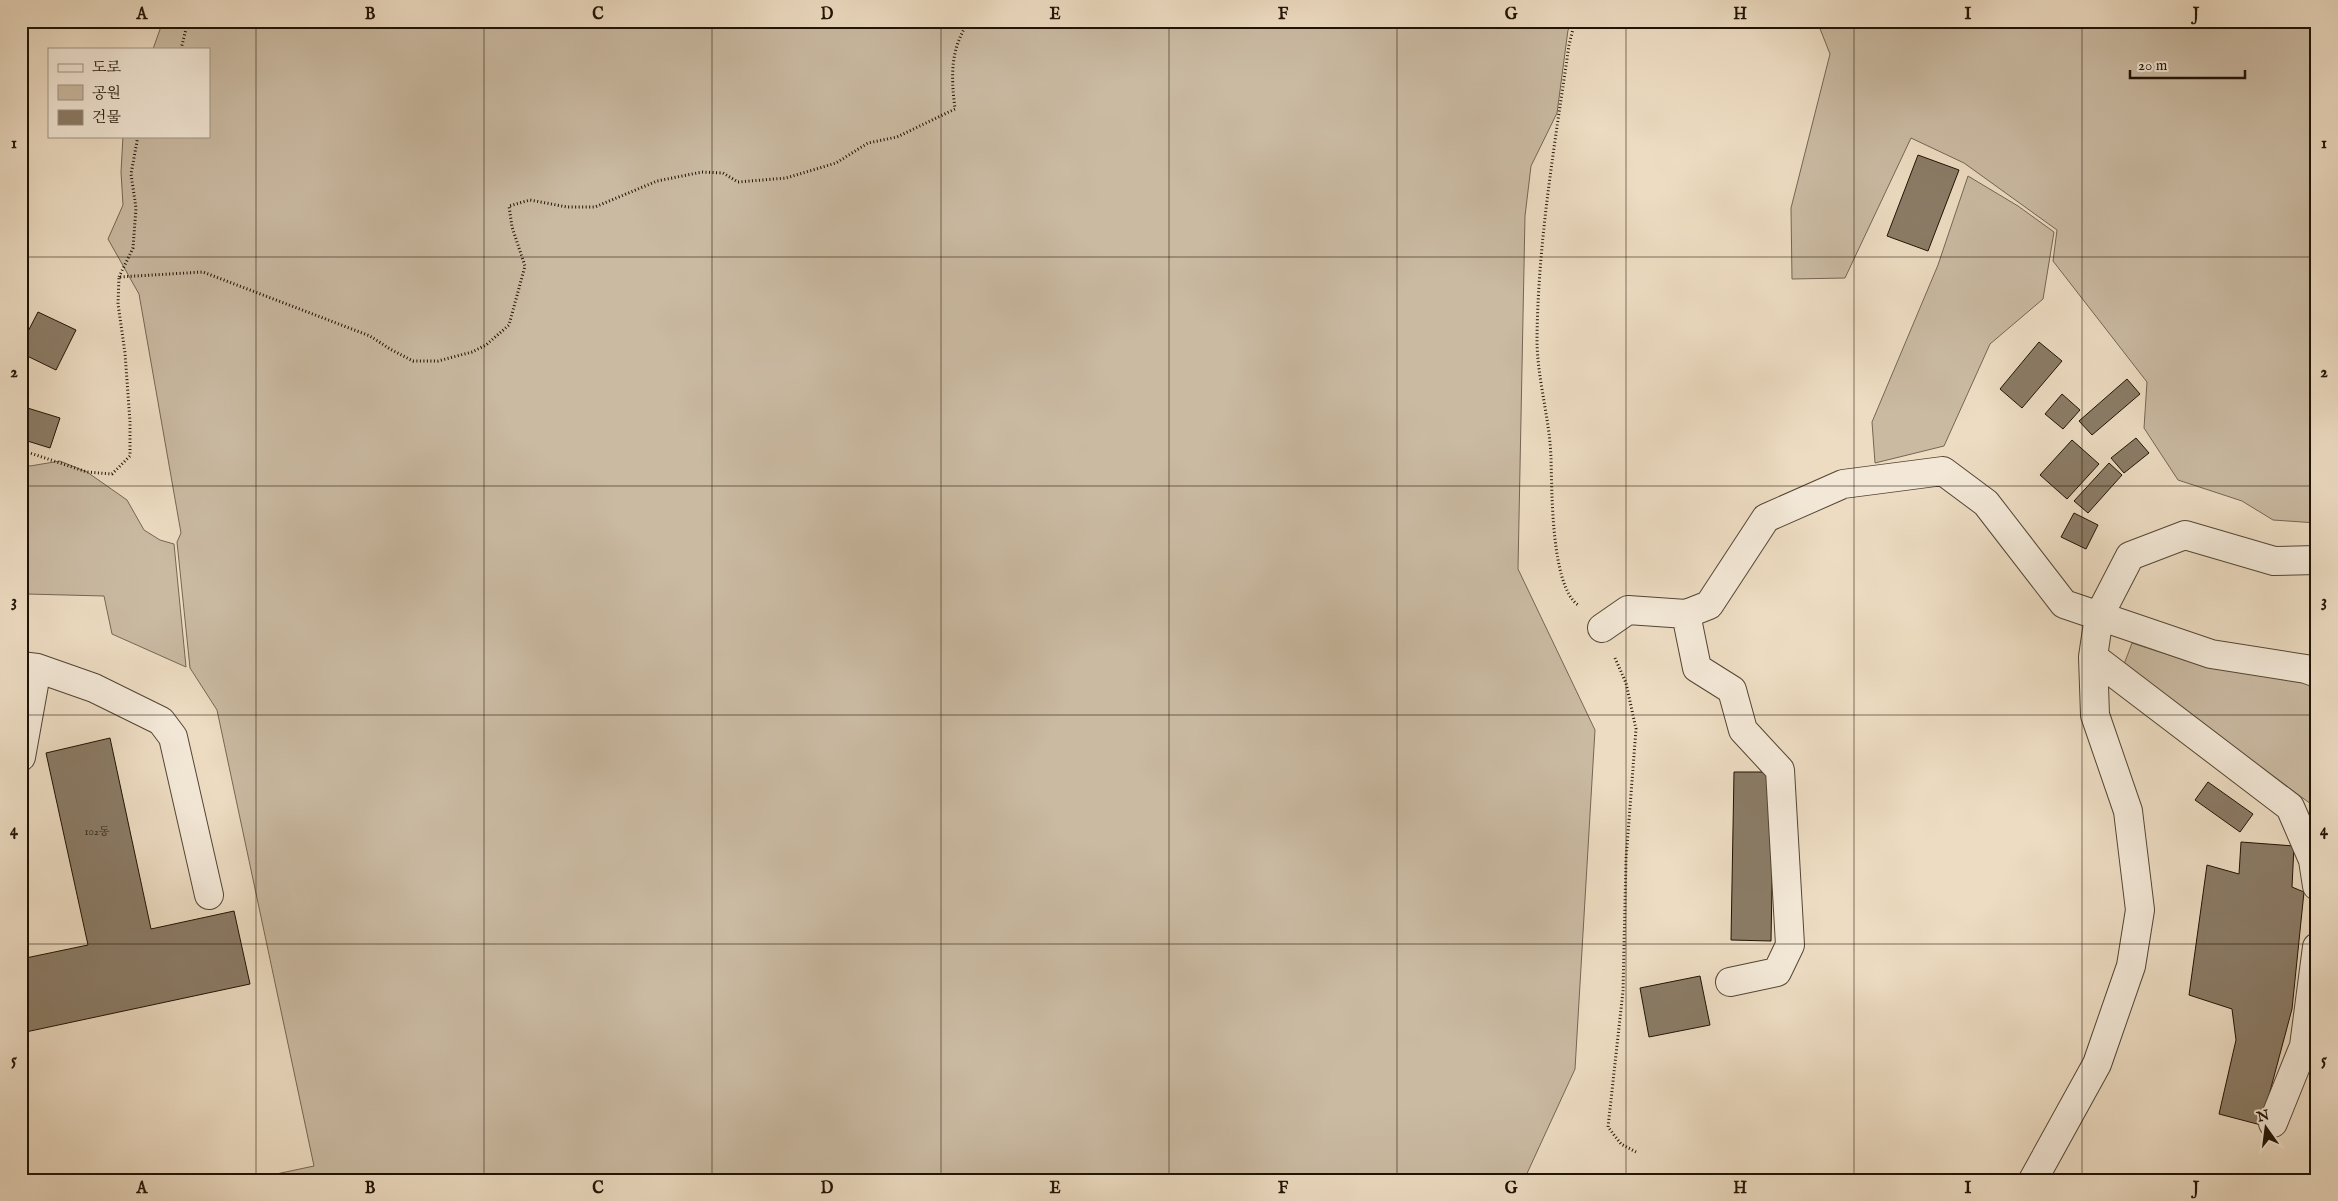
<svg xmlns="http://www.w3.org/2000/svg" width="2338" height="1201" font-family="'IM FELL English','Noto Serif KR',serif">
<rect width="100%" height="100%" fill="#eddcc2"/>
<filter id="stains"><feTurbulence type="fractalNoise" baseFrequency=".004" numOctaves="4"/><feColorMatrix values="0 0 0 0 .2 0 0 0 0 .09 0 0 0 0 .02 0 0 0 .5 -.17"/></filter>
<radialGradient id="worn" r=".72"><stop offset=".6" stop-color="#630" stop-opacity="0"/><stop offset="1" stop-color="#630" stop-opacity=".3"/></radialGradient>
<path fill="#cabaa2" stroke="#756654" d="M163,21H1576L1568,30L1557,113L1531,166L1525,216L1518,569L1595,730L1575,1069L1524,1180H248L314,1166L217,710L190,668L177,542L181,533L139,294L108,239L123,205L121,172L123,136H209V49H153Z
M1817,21H2317V523L2273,520L2242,501L2178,480L2144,428L2147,382L2053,261L2057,230L1964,163L1911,138L1845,278L1792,279L1791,208L1830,54Z
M1968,176L2018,206L2054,232L2043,299L1990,344L1944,446L1875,463L1872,422L1938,265Z
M60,461L87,472L127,500L144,530L160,540L174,544L186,667L112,634L104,596L27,594L21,584V463L30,466Z
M2132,643L2200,665L2305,683L2317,687V805L2311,804L2123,667Z"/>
<path fill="#8b7c67" stroke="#201305" d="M1918,155L1959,170L1928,251L1887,236Z
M38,312L76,330L56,370L21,353V345Z
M2039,342L2062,361L2022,408L2000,389Z
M2127,379L2140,394L2092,435L2079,421Z
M2062,394L2080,410L2063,429L2045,414Z
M21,406L60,418L50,448L21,439Z
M2136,438L2149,453L2124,473L2111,458Z
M2072,440L2099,464L2067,499L2040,475Z
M2109,463L2122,475L2088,513L2074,501Z
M2074,513L2098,525L2086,549L2061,537Z
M110,738L151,929L234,911L250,984L21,1033V959L88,945L46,753Z
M1734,772H1774L1771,941L1731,940Z
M2208,782L2253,814L2240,832L2195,800Z
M2241,842L2294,846L2292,887L2304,892L2292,1009L2261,1125L2219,1114L2236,1040L2232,1009L2189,995L2207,865L2239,874Z
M1700,976L1710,1025L1649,1037L1640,988Z"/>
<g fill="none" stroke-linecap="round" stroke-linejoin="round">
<defs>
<path id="minor" d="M1686,614L1697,668L1732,690L1743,730L1780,770L1790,945L1777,972L1730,982
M1602,628L1628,610L1686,614L1709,605L1766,518L1843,484L1943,471L1986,503L2064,604L2211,654L2306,669L2317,673
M2093,657L2290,807L2313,860L2317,886
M21,666L37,668L94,688L161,721L173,737L209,895
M21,757L37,668
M2273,1123L2304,1046L2317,947
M2033,1180L2097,1064L2131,966L2140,910L2128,811L2095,715L2093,657L2099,616L2130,556L2185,535L2274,561L2317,560"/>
</defs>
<use href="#minor" stroke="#534534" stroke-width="30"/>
<path stroke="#201305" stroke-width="3" stroke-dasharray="1 2.5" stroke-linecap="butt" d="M1575,21L1569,45C1555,143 1538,240 1537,339C1537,379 1550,419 1551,459C1552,491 1551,586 1578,605
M181,49L188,21
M119,277L133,248L136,208L131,174L138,136
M21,450L87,472L112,474L130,456V422L125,353L118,304L119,277L203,272L370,336L390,349L413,361H438L472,352L486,345L509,325L525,266L512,227L509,206L530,200L567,207H595L657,181L702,172L723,173L738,182L786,178L836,163L868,143L897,137L955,109C951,76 950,49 969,21
M1615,658L1626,683L1636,729L1626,859L1623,991L1608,1127L1621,1144L1638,1153"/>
<use href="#minor" stroke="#f3e8d7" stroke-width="28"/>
</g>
<path fill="none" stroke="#201305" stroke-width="1" stroke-opacity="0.55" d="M256,21V1180M484,21V1180M712,21V1180M941,21V1180M1169,21V1180M1397,21V1180M1626,21V1180M1854,21V1180M2082,21V1180M21,257H2317M21,486H2317M21,715H2317M21,944H2317"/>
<g text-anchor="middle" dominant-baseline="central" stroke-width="5" stroke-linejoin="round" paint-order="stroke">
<g font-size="11" fill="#3b2d1e">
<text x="97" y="832">102동</text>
</g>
</g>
<rect width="2338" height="1201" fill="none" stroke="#eddcc2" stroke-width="55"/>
<rect x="48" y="48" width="162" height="90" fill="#f3e8d7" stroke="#9f9383"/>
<rect x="58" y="64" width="25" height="8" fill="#f3e8d7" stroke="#9f9383"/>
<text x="92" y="72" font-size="15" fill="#201305">도로</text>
<rect x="58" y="85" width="25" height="15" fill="#cabaa2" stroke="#9f9383"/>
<text x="92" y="98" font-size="15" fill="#201305">공원</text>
<rect x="58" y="110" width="25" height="15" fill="#8b7c67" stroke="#9f9383"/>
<text x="92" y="122" font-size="15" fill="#201305">건물</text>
<g transform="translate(2266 1128) rotate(346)" stroke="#f3e8d7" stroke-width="4" paint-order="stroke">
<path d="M0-4L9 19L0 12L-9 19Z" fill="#201305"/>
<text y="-8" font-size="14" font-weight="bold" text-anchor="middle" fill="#201305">N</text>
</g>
<path d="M2130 70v8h115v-8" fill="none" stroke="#201305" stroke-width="2.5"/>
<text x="2138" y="70" font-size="15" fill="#201305" stroke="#f3e8d7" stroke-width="4" paint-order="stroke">20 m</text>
<rect x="28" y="28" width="2282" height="1146" fill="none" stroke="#201305" stroke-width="2"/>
<g font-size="16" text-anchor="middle" font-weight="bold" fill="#201305">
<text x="142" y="19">A</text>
<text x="370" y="19">B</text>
<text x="598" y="19">C</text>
<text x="827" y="19">D</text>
<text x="1055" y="19">E</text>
<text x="1283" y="19">F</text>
<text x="1511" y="19">G</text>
<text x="1740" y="19">H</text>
<text x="1968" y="19">I</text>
<text x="2196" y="19">J</text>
<text x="14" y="148">1</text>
<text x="2324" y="148">1</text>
<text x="14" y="377">2</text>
<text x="2324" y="377">2</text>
<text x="14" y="606">3</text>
<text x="2324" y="606">3</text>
<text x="14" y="835">4</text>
<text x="2324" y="835">4</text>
<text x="14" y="1065">5</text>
<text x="2324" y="1065">5</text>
<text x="142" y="1193">A</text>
<text x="370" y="1193">B</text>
<text x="598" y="1193">C</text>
<text x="827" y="1193">D</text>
<text x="1055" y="1193">E</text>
<text x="1283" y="1193">F</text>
<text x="1511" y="1193">G</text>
<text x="1740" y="1193">H</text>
<text x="1968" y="1193">I</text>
<text x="2196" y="1193">J</text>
</g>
<rect width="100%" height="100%" filter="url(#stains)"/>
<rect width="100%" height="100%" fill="url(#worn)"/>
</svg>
